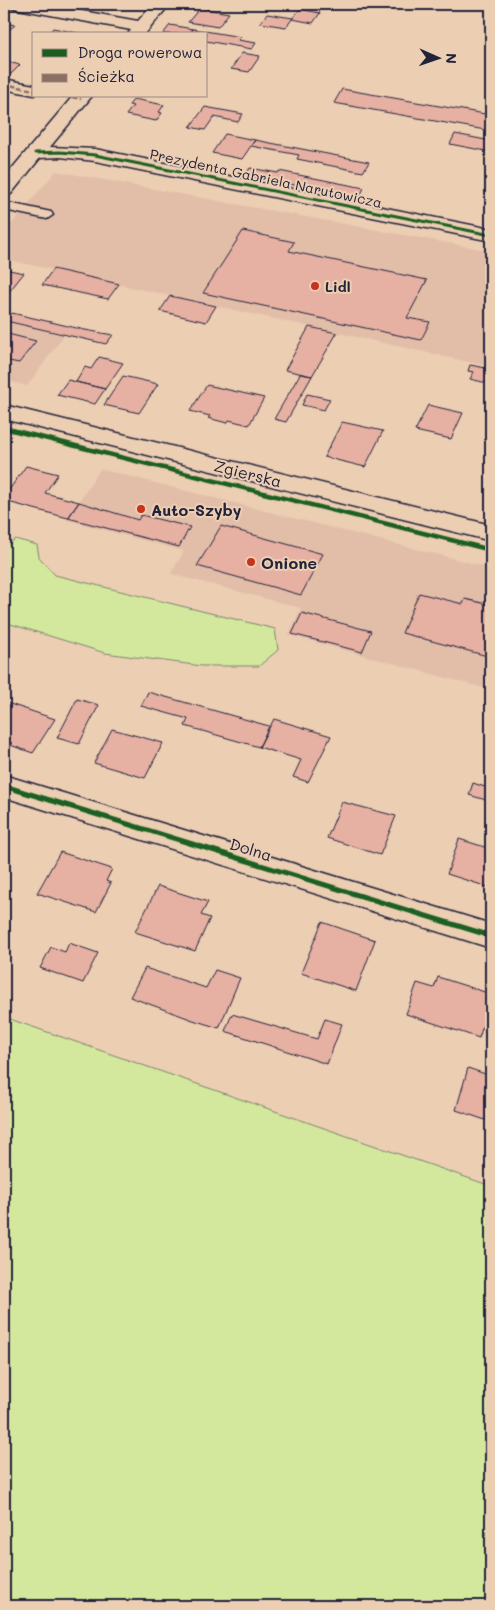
<svg xmlns="http://www.w3.org/2000/svg" width="495" height="1610" font-family="Mali,sans-serif">
<rect width="100%" height="100%" fill="#ecceb3"/>
<filter id="ink" filterUnits="userSpaceOnUse"><feTurbulence type="fractalNoise" baseFrequency=".02" numOctaves="2"/><feDisplacementMap in="SourceGraphic" scale="10" xChannelSelector="R" yChannelSelector="G"/><feConvolveMatrix kernelMatrix="1 2 1 2 8 2 1 2 1" color-interpolation-filters="sRGB"/></filter>
<g filter="url(#ink)">
<path fill="#e2bea9" d="M56,171L491,251V367L4,259V233Z
M4,321L64,335L27,386L4,380Z
M100,469L491,568V690L289,635L301,608L171,574L184,551L67,520Z"/>
<path fill="#d3e89d" stroke="#7a856c" d="M15,539L37,545L39,557L55,575L275,629L278,650L259,666H202L105,653L4,622V549Z
M4,1017L491,1186V1606H4Z"/>
<path fill="#e6b0a3" stroke="#22223b" d="M200,8L229,13L218,27L188,22Z
M300,9L320,13L313,23L292,19Z
M267,14L293,18L286,27L260,23Z
M4,23L15,25L4,34Z
M170,25L193,29L190,34H163Z
M53,28L82,34H48Z
M193,29L241,37L238,40L256,43L252,49L206,41V34H190Z
M242,53L260,56L249,72L231,69Z
M4,61L20,65L11,74L4,73Z
M342,89L491,115V131L334,103Z
M134,99L164,105L159,112L162,113L156,121L126,115L133,106L129,105Z
M205,107L243,114L238,122L214,117L205,130L190,127Z
M225,134L255,140L242,159L212,153Z
M455,134L491,141V152L450,144Z
M255,140L369,162L363,172L297,159L299,155L251,146Z
M250,168L278,173L279,171L364,188L359,198L245,175Z
M243,231L294,242L289,251L427,280L407,318L430,322L421,340L203,293Z
M4,269L24,273L4,298Z
M53,269L119,284L108,299L42,285Z
M170,296L216,306L206,322L160,311Z
M12,313L85,330L113,335L106,344L6,321Z
M309,327L337,333L312,376L285,370Z
M4,333L36,341L19,363L4,360Z
M99,357L123,363L105,389L76,382L85,367L91,369Z
M470,365L491,369V384L470,379L474,372L468,371Z
M300,374L312,376L286,422L274,419Z
M123,376L158,384L139,413L104,405Z
M68,380L76,382L105,389L95,404L57,395Z
M207,385L264,398L249,425L229,420L227,423L208,418L210,416L190,411Z
M307,394L330,399L324,410L302,405Z
M428,405L463,413L451,439L415,431Z
M342,422L383,431L365,467L324,457Z
M26,466L58,474L45,493L79,502L68,518L4,501V497Z
M79,502L138,520L141,515L190,527L179,547L68,518Z
M221,526L323,554L301,595L197,566Z
M419,593L463,604L465,599L491,605V657L402,633Z
M302,613L371,631L362,652L292,634Z
M148,692L269,726L259,747L185,726L188,719L141,706Z
M77,699L99,705L79,744L57,738Z
M7,703L55,719L33,753L10,745L12,743L4,741V707Z
M274,719L331,736L308,782L293,777L301,760L259,747Z
M112,729L163,743L145,778L94,763Z
M473,783L491,789V804L486,802V800L469,795Z
M342,802L396,816L380,855L327,838Z
M459,839L491,849V888L447,874Z
M60,852L112,869L106,881L111,883L96,912L37,893Z
M158,886L208,902L201,915L210,918L195,951L135,932Z
M322,922L375,940L356,991L301,973Z
M69,943L98,953L83,983L40,968L51,947L65,952Z
M145,968L206,988L215,970L240,978L219,1028L193,1020L130,997Z
M438,977L491,994V1001L479,1038L406,1014L417,983L434,988Z
M232,1014L317,1039L325,1019L342,1024L327,1064L225,1031Z
M468,1068L491,1076V1122L456,1110Z"/>
<g fill="none" stroke-linecap="round" stroke-linejoin="round">
<defs>
<path id="service" d="M4,202L51,212L53,215L47,219L4,210Z"/>
<path id="minor" d="M10,4H43L138,21L153,4H170L145,34H128L131,30L18,9L12,7Z
M4,79L34,85V95L4,89Z
M73,96H92L50,147L95,149L491,229V241L95,161L60,157L40,158L11,194L4,196V178Z
M4,775L491,924V948L4,797Z"/>
<path id="secondary" d="M4,405L491,525V541L4,419Z"/>
</defs>
<use href="#service" stroke="#22223b" stroke-width="3"/>
<use href="#minor" stroke="#22223b" stroke-width="3"/>
<use href="#secondary" stroke="#22223b" stroke-width="3"/>
<use href="#service" fill="#ecceb3" fill-rule="evenodd"/>
<use href="#minor" fill="#ecceb3" fill-rule="evenodd"/>
<use href="#secondary" fill="#ecceb3" fill-rule="evenodd"/>
<path stroke="#8d6e63" stroke-width="2.5" stroke-dasharray="5 2.5" stroke-linecap="butt" d="M4,84L34,90
M65,96L81,99"/>
<defs>
<path id="cycleway-far2" d="M35,153L60,152L95,155L491,235"/>
<path id="cycleway-far1" d="M4,428L491,550"/>
<path id="cycleway" d="M4,786L491,936"/>
</defs>
<use href="#cycleway-far2" stroke="#ecceb3" stroke-width="5"/>
<use href="#cycleway-far1" stroke="#ecceb3" stroke-width="7"/>
<use href="#cycleway" stroke="#ecceb3" stroke-width="8"/>
<use href="#cycleway-far2" stroke="#1b5e20" stroke-width="3"/>
<use href="#cycleway-far1" stroke="#1b5e20" stroke-width="4.5"/>
<use href="#cycleway" stroke="#1b5e20" stroke-width="5"/>
</g>
</g>
<g fill="#c8321e" stroke="#ecceb3" stroke-width="2">
<circle cx="315" cy="286" r="5"/>
<circle cx="141" cy="509" r="5"/>
<circle cx="251" cy="562" r="5"/>
</g>
<g text-anchor="middle" dominant-baseline="central" stroke-width="4" stroke-linejoin="round" paint-order="stroke">
<g font-size="14" fill="#22223b" stroke="#ecceb3">
<text transform="translate(266 178) rotate(12)">Prezydenta Gabriela Narutowicza</text>
</g>
<g font-size="14" font-weight="bold" fill="#22223b" stroke="#ecceb3" text-anchor="start">
<text x="325" y="286">Lidl</text>
</g>
<g font-size="16" fill="#22223b" stroke="#ecceb3">
<text transform="translate(248 473) rotate(14)">Zgierska</text>
<text transform="translate(251 849) rotate(17)">Dolna</text>
</g>
<g font-size="16" font-weight="bold" fill="#22223b" stroke="#ecceb3" text-anchor="start">
<text x="151" y="509">Auto-Szyby</text>
<text x="261" y="562">Onione</text>
</g>
</g>
<rect width="495" height="1610" fill="none" stroke="#ecceb3" stroke-width="20"/>
<rect x="10" y="10" width="475" height="1590" fill="none" stroke="#22223b" stroke-width="2" filter="url(#ink)"/>
<rect x="32" y="32" width="175" height="65" fill="#ecceb3" stroke="#9b8983"/>
<rect x="42" y="49" width="25" height="8" fill="#1b5e20" stroke="#9b8983"/>
<text x="78" y="58" font-size="15" fill="#22223b">Droga rowerowa</text>
<rect x="42" y="74" width="25" height="8" fill="#8d6e63" stroke="#9b8983"/>
<text x="78" y="82" font-size="15" fill="#22223b">Ścieżka</text>
<g transform="translate(438 58) rotate(92)" stroke="#ecceb3" stroke-width="4" paint-order="stroke">
<path d="M0-4L9 19L0 12L-9 19Z" fill="#22223b"/>
<text y="-8" font-size="14" font-weight="bold" text-anchor="middle" fill="#22223b">N</text>
</g>
</svg>
